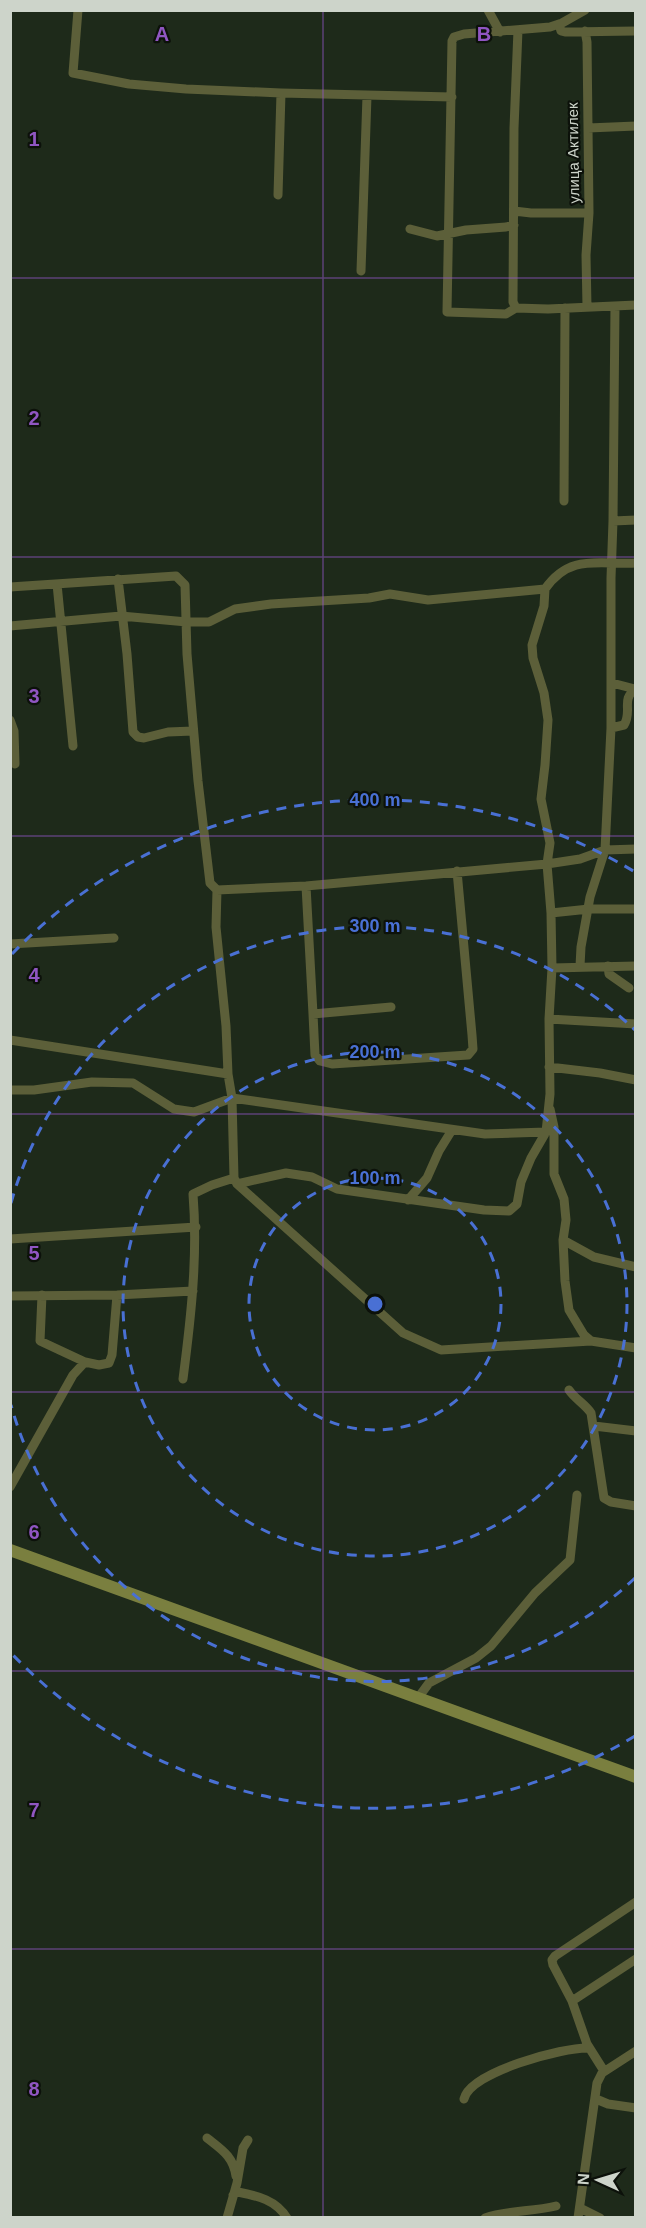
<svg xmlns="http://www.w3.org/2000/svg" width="646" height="2228" font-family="Arial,sans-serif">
<rect width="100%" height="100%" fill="#1e2a1a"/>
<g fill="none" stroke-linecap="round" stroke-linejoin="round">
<path stroke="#5c5f39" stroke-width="9" d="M78,10L73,73L129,84L186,89L281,93L452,97
M488,10L500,32
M585,10L562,23L550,27L464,34L454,37L452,41L447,312L506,314L516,308L548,309L636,305
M559,24L561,31L565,32L636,31
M585,31L587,42L589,213L586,255L587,307
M588,128L636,126
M278,195L281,93
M514,211L531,213H589
M410,229L437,236L466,230L506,227L514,225
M361,271L367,96
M615,306L613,521L611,578V728L624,725C633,711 620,699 636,689
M516,308L513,302L514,128L518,30
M564,501L565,308
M613,521L636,520
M118,579L127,654L133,732L138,737L144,738L168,732L193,731
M57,584L73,746
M10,587L176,576L185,585L187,654L198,781L210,883L217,890L306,886L547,864L580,859L605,850L636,849
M545,589L544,606L532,645L533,658L544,693L548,720L545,765L541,799L550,843L547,864L551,913
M10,626L121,616L187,622H209L235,609L271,604L369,598L390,594L428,600L545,589C570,553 599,565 636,563
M612,683L635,689
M10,720L14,731L15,764
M306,886L313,1014L391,1007
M217,890L216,927L226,1026L228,1074L232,1098L234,1178L237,1184L403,1333L441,1350L591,1341
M10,944L114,938
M580,966L581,947L590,897L605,850L611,728
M608,966L609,974L629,988
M552,968L636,966
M313,1014L315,1055L320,1061L332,1064L468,1055L473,1049L472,1035L457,871
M549,1019L636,1024
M10,1040L228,1074
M549,1067L600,1073L636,1080
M10,1090H34L92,1082L133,1083L174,1109L194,1112L232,1098L485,1134L546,1132L550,1094L549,1019L552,968L551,913L589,909H636
M550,1109L554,1127V1174L564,1199L566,1220L563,1240L565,1281L569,1310L584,1335L591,1341L636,1348
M237,1184L286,1173L312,1177L337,1189L484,1210L509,1211L517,1204L521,1182L531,1158L546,1132
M408,1200L427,1178L439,1151L452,1130
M10,1239L196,1227
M563,1240L594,1257L636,1267
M42,1295L40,1341L85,1362
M10,1296L117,1295L193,1291
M183,1379C191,1317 198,1256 193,1194L212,1185L234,1178
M569,1390C575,1399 585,1404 591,1413L604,1498L611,1502L636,1506
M594,1426L636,1431
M10,1487L73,1375L85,1362L99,1365L109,1363L112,1355L117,1295
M418,1698L429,1683L476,1658L491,1646L535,1593L570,1560L577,1495
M636,1902L555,1956L552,1960L553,1965L572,2001L636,1959
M572,2001L587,2044L604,2071
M464,2099C470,2072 563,2047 589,2048
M596,2099L608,2104L636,2108
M207,2138C222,2150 233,2156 236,2176
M233,2195L238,2192C258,2196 276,2200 287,2218
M580,2208L600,2218
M227,2218L237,2183L243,2148L248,2140
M485,2218C508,2210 532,2212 556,2206
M578,2218L597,2083L602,2073L636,2051"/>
<path stroke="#7a7f3f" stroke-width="12" d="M10,1550L636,1777"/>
</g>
<path fill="none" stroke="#9056c2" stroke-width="1.5" stroke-opacity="0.55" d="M323,10V2218M10,278H636M10,557H636M10,836H636M10,1114H636M10,1392H636M10,1671H636M10,1949H636"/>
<g fill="none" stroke="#4970d4" stroke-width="3" stroke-dasharray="10 8">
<circle cx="375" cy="1304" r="126"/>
<circle cx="375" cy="1304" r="252"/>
<path d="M635 1578A378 378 0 0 1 11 1405M11 1203A378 378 0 0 1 635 1030"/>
<path d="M635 1736A504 504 0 0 1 12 1654M12 954A504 504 0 0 1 635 872"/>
</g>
<g text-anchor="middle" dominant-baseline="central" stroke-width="4.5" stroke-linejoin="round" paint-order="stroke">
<g font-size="15" fill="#cdd4ca" stroke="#0c110a">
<text transform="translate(573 153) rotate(-91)">улица Актилек</text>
</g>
</g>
<g font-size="20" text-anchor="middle" font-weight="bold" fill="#9056c2" stroke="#0c110a" stroke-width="4.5" stroke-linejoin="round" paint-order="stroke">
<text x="162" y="41">A</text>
<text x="484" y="41">B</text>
<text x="34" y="146">1</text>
<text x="34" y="425">2</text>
<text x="34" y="703">3</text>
<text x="34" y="982">4</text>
<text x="34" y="1260">5</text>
<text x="34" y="1539">6</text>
<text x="34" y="1817">7</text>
<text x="34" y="2096">8</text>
</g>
<circle cx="375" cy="1304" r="9" fill="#4970d4" stroke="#0c110a" stroke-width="3"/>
<g font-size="18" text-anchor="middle" font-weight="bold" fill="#4970d4" stroke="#0c110a" stroke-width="4.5" stroke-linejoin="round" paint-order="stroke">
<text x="375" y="806">400 m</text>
<text x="375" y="932">300 m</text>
<text x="375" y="1058">200 m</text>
<text x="375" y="1184">100 m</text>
</g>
<rect width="646" height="2228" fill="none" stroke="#cdd4ca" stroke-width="24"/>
<g transform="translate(598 2180) rotate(274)" stroke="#0c110a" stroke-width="4.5" paint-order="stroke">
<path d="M0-4.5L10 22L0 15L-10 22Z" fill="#cdd4ca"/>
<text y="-9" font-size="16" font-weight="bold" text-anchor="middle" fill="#cdd4ca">N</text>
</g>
</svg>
